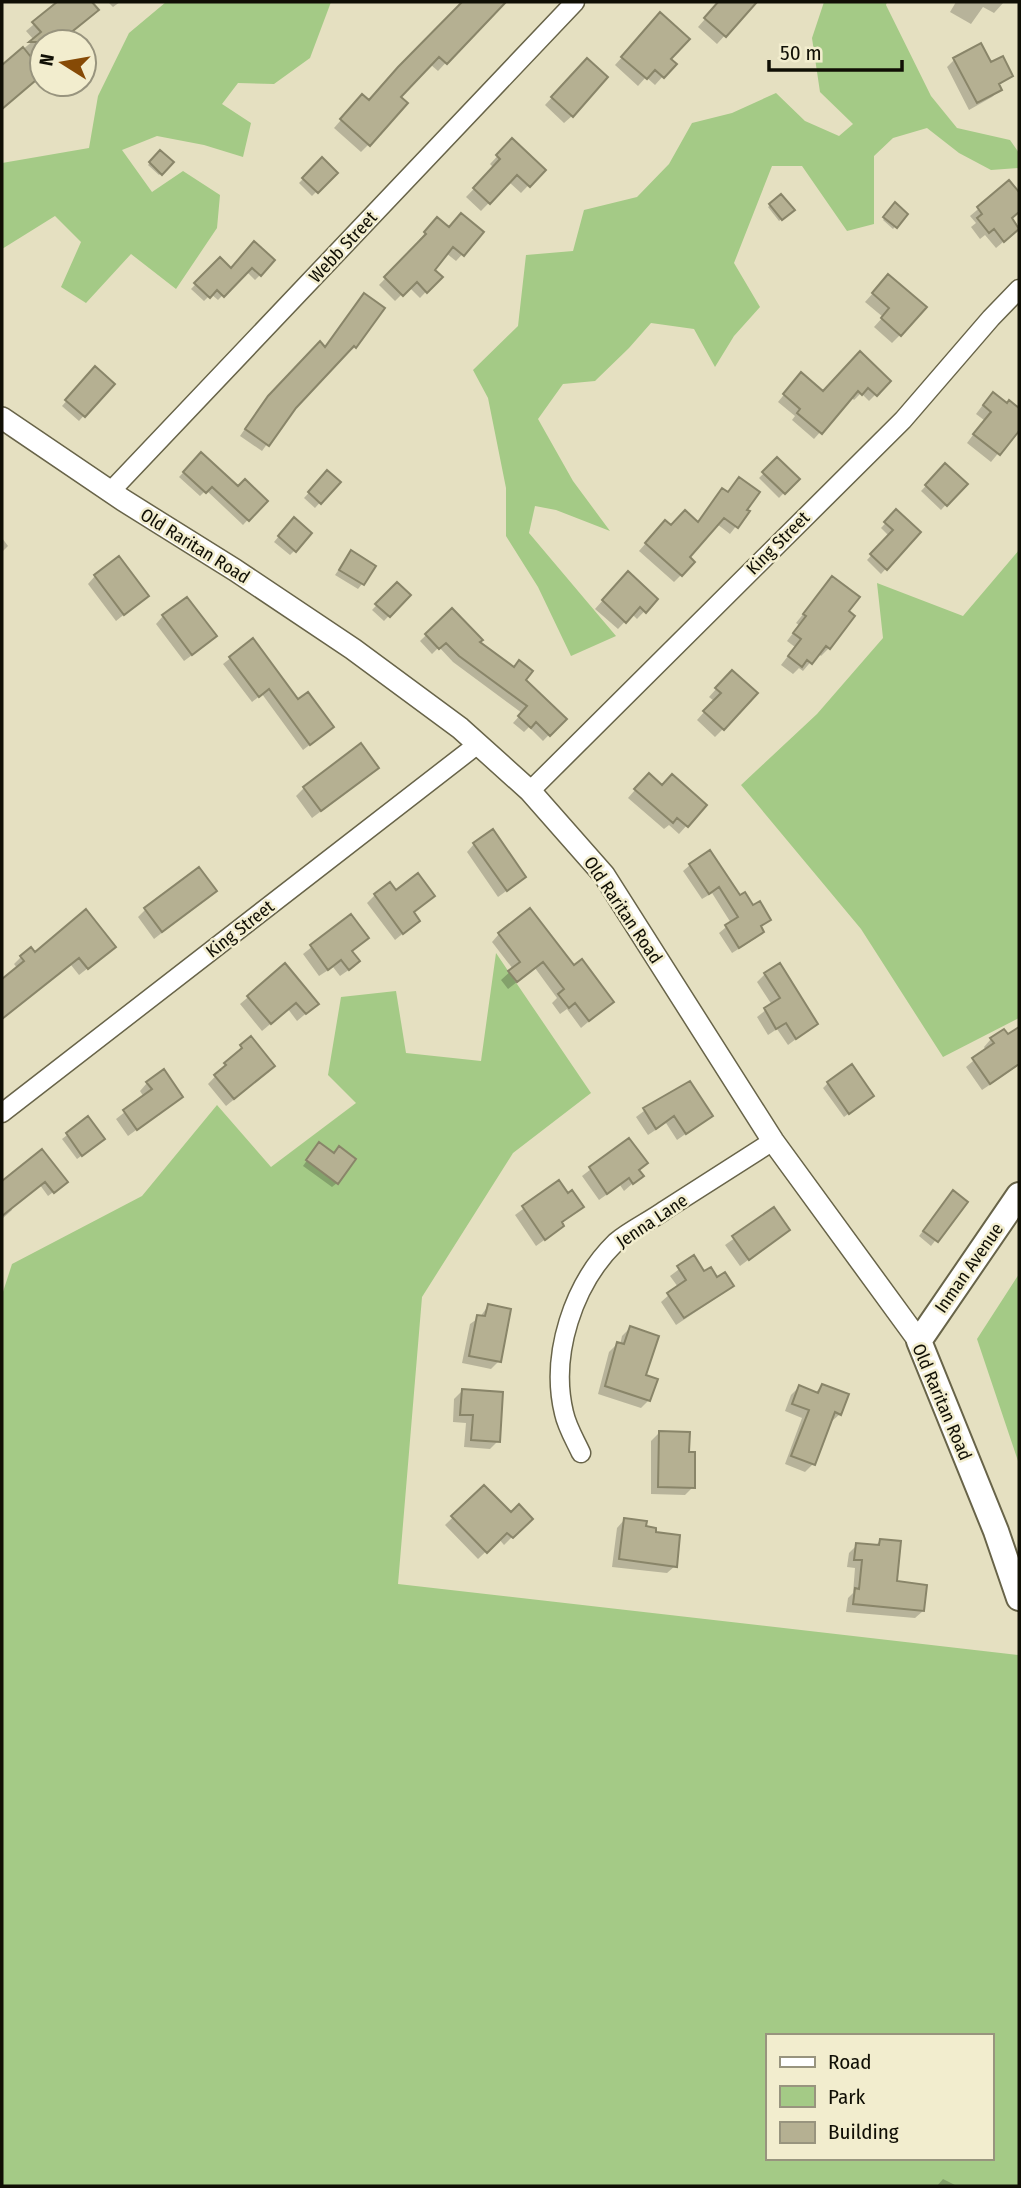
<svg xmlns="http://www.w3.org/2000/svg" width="1021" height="2188" font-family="'Fira Sans Condensed',sans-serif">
<rect width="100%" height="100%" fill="#e5e0c1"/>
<path fill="#a4ca86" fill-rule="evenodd" d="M166,2H331L310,58L274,84L238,83L222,104L251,123L243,157L204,145L157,136L122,150L152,192L183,171L220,195L217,228L176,289L131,254L86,303L61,287L81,242L55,216L2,249V163L89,148L98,96L129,33Z
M824,2H887L886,5L931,96L957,128L1010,140L1019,153V168L991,170L959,153L927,128L893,138L874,156V224L847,231L802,166H772L734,263L760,307L734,336L715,367L694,329L651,323L629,348L595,381L563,384L538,419L573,481L610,531L556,510L535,506L529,533L616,636L571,656L538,587L506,536V488L488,398L473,370L518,326L526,255L573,251L584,210L637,197L669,164L692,123L732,113L776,93L805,121L839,136L853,124L820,92L812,38Z
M1019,550V1018L943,1057L861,929L741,785L817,714L883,638L877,583L963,616Z
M496,953L591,1093L513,1153L422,1297L398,1584L1019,1655V2186H2V1295L12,1264L142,1196L217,1105L271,1167L356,1103L328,1075L341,997L396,991L406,1053L481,1061ZM767,2036H991V2158H767Z
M1019,1274V1464L977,1339Z"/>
<path fill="#0003" d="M60,2H90L96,10L66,36L72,42H42V69L34,81L2,108V67L34,40L26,31Z
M108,2H120L113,7Z
M459,2H503L438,71L430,64L398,97L369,144L361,152L334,128L355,104L369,102L461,4Z
M720,2H755L717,44L698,27Z
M956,2H1004L994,13L983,7L971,24L950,12Z
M653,23L669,59L674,64L655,85L646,77L638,86L615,65Z
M954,60L990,64L1011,76L998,86L1000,90L992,97L969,110L947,67Z
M579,68L572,116L564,123L545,105Z
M512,141L543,170L521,193L509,182L481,211L466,197L494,168L490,164Z
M160,152L171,163L159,175L148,165Z
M322,160L335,173L312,196L299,183Z
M1009,183L1019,195V211L1010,219V236L996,248L985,235L980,239L971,227L976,223L970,216Z
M781,197L792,210L779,221L768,207Z
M895,205L906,214L893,229L883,220Z
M431,226L482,233L456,261L446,253L433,270L440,277L420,298L409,287L395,301L379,285L421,241L419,240Z
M249,248L260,275L255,280L246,271L218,300L211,294L204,301L191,289L220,259L231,270Z
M881,284L900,335L892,343L874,327L883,317L865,302Z
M358,301L355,347L349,352L347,351L294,407L262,451L240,436L262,404L314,350L324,348Z
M95,369L112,384L79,421L62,406Z
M795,381L823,393L889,381L869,401L861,393L854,400L851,397L814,439L792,420L795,416L778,402Z
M985,402L1006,405L1010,402L1019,410L1015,416L1019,419V428L991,462L967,443L984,420L976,414Z
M201,454L238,488L265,501L243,525L206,490L200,496L179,477Z
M777,460L797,479L779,498L759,478Z
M945,466L965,484L941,510L921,491Z
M327,473L338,482L315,508L304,498Z
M716,497L747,512L730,534L717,524L687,557L681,575L674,582L639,551L658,529L697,523Z
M896,512L919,532L881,574L867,560L889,536L881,528Z
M289,524L295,550L290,555L274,542Z
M2,538L8,546L2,552Z
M351,552L362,584L358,589L335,575Z
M95,576L147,596L116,621L88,584Z
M832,578L846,612L829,648L821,656L818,653L803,671L799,668L793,674L781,665L795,647L787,641L799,625L796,623Z
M620,581L656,599L637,619L632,614L618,629L595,609Z
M397,584L408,595L384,621L372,610Z
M452,610L478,643L524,681L564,719L543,741L529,727L524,732L513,723L522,713L453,662L439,647L432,654L420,641Z
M163,616L207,644L184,661L156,624Z
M252,641L325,733L303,750L262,694L252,702L223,664Z
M724,680L723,729L715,737L697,720L714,701L709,697Z
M369,775L312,818L296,796L304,788Z
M641,783L662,787L705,805L679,834L669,825L664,829L628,798Z
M474,844L516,884L498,897L467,852Z
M690,865L769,920L760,928L762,932L756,938L732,953L719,933L731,923L712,893L702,899L683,871Z
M215,891L154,939L138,917L145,910Z
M396,892L433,896L412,913L418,921L395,940L367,903L375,895Z
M351,916L367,938L351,952L350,969L340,976L333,967L319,976L303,954Z
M499,934L574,968L612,1002L581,1028L567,1009L560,1014L552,1003L557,998L535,968L508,989L501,980L513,969L492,942Z
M106,954L79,975L71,965L2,1018V981L18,969L14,964L21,957L35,955Z
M285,966L309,1011L297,1021L288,1009L262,1031L240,1004Z
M765,974L816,1024L788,1045L777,1029L768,1035L757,1017L772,1005L757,982Z
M1019,1029V1065L982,1090L966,1067L986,1050L984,1047L991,1039L1007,1037Z
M251,1039L265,1074L226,1106L208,1084Z
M147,1083L181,1097L128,1136L116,1119L144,1097L140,1091Z
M828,1083L867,1100L844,1117L823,1088Z
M661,1098L711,1116L677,1140L666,1123L648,1135L636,1117Z
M88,1119L98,1144L77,1159L62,1139Z
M629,1140L638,1171L641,1176L624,1191L620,1185L599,1200L582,1176Z
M315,1149L337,1183L332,1187L303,1166Z
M42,1152L61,1186L48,1196L40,1185L11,1208L12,1210L2,1219V1184Z
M558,1183L567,1195L581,1207L561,1224L562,1226L554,1233L536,1246L515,1215Z
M948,1198L965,1202L931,1246L919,1236Z
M774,1210L788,1230L740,1266L725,1245Z
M694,1258L704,1273L732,1286L724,1293L676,1325L661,1302L678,1287L670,1276Z
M488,1306L499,1361L491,1369L462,1363L470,1324L480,1317Z
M630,1328L649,1400L641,1408L598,1394L609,1352L617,1344L620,1345L622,1336Z
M822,1386L840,1414L832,1421H830L813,1464L805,1472L785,1464L802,1418L785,1411L791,1395L799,1387L815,1393Z
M462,1391L498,1441L490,1449L464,1447L466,1423L453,1422L454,1399Z
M659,1433L688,1454L693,1487L685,1495L651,1494V1441Z
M484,1487L510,1515L530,1519L504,1545L499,1539L478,1559L445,1525Z
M624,1520L654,1533L675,1566L667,1573L612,1567L617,1528Z
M880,1541L895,1583L923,1611L915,1618L846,1612L848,1598L853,1593L855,1568L847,1567L849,1553L857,1545L874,1547Z
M943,2179L957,2186H937Z"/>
<path fill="#b5b092" stroke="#898569" stroke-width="2" d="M57,2H92L99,10L68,35L74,42H29L41,32L32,22Z
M462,2H506L447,64L439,57L401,97L408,103L370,146L340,119L362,94L369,100L398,67Z
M718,2H757L726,37L704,18Z
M660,12L690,39L671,59L677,64L664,78L655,70L647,79L621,57Z
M981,43L991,62L1003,56L1013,76L999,84L1002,90L977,103L953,58Z
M23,47L42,71V75L2,109V65Z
M587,58L608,77L573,117L551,97Z
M512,138L546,170L530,187L517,175L490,204L473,188L500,159L496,155Z
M160,150L174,162L162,175L149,162Z
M322,157L338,173L318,193L302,178Z
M1009,180L1019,192V212L1012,218L1019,229L1004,242L994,229L989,233L977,218L982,214L977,207Z
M781,194L795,210L782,220L769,204Z
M895,202L908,214L897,228L883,217Z
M461,213L484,232L464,256L453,247L435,270L443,277L427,293L417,282L403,296L384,277L426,234L424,232L437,217L449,227Z
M254,241L275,260L261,276L252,268L224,297L217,290L210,298L194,283L220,257L231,268Z
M888,274L927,307L901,336L881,318L889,308L872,293Z
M364,293L385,308L356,348L354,346L296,408L269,446L245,429L268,396L320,341L325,347Z
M860,351L891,381L877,396L868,388L862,395L858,391L822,434L797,413L800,409L783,394L801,372L823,391Z
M95,366L115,384L85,417L65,400Z
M993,392L1007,403L1009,400L1019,408V431L1000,455L973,434L991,412L983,405Z
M201,452L238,486L245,479L268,501L249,521L212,487L206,493L183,472Z
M777,457L800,479L785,494L762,472Z
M945,463L968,484L947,506L925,485Z
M327,470L341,482L321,504L308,492Z
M739,477L760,492L747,510L750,511L738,528L724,518L690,557L695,562L682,576L645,543L665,520L671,525L685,510L698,522L722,488L728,492Z
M896,509L921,532L887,570L870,554L893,530L884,522Z
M294,517L312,533L296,552L278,536Z
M351,550L376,566L364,585L339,570Z
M119,556L149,596L124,615L94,575Z
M628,571L658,599L646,613L640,607L626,623L602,600Z
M832,576L860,597L849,611L855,616L830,649L826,646L812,664L807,660L802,667L788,656L801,639L793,633L806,616L803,614Z
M397,582L411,595L390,617L375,604Z
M187,597L217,636L192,655L162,615Z
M452,608L483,640L480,642L514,667L519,660L533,671L526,680L567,719L550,736L536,722L531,728L518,716L527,706L459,656L446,643L439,649L425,634Z
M253,638L298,699L308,692L334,727L310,745L269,689L259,697L229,657Z
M732,670L758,693L724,730L703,711L721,693L715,688Z
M361,743L379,768L321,811L303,787Z
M649,773L662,785L672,774L707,805L688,827L677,818L673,823L634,789Z
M493,829L526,877L507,891L473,843Z
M710,850L740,895L745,892L753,905L760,901L771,920L761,926L764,932L739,948L725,925L738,917L719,887L709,894L689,864Z
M199,867L217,891L162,932L144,908Z
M418,873L435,896L414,912L420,921L403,934L374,894L390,882L396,890Z
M530,908L574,965L582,959L614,1002L589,1021L575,1003L569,1008L558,994L564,989L543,962L517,982L508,971L520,962L498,933Z
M86,909L116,947L88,969L79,958L2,1019V979L24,961L20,956L31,947L35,952Z
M351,914L369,938L352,951L360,961L349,970L341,960L328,970L310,945Z
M285,963L319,1004L306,1014L296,1003L271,1024L247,996Z
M780,963L818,1024L796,1039L786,1023L776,1029L764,1008L780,998L764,973Z
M1019,1027V1064L990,1084L972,1058L994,1043L990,1038L1004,1029L1008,1034Z
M251,1036L275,1066L234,1099L214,1075L226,1065L224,1063L242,1048L240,1045Z
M852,1064L874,1096L849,1114L827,1082Z
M164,1069L183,1097L137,1130L123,1110L152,1089L146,1082Z
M690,1081L713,1116L686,1134L674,1116L656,1129L643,1108Z
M88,1116L105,1139L82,1156L66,1133Z
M629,1138L648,1163L639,1170L644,1176L633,1184L629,1178L607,1194L589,1167Z
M319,1142L334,1153L339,1146L356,1159L338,1184L306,1160Z
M42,1149L68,1182L54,1193L45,1182L2,1216V1181Z
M559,1180L568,1193L572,1190L584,1207L562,1222L564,1226L545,1240L522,1206Z
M953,1190L968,1202L938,1242L923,1231Z
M774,1207L790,1230L749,1260L732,1236Z
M694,1255L704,1271L711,1267L717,1277L725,1272L734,1286L684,1318L667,1293L686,1280L677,1266Z
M488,1304L511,1309L501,1362L469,1356L477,1315L485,1316Z
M630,1326L659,1336L646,1375L658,1379L650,1401L605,1386L617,1342L624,1344Z
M822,1384L849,1394L841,1415L835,1412L815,1465L791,1456L809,1410L792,1404L799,1385L818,1393Z
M462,1389L503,1392L500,1442L471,1440L473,1415H460Z
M659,1431L690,1432L689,1452H695V1488L658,1487Z
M484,1485L511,1512L519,1504L533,1519L513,1538L507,1533L487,1553L451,1516Z
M624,1518L647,1521L646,1526L656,1528V1532L680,1535L677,1567L619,1559Z
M880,1539L901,1541L897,1581L927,1585L924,1611L853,1604L855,1588L859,1589L862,1560H854L856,1543L879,1545Z"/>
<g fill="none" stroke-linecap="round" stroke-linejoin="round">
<defs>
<path id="minor" d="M110,492L575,2
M530,791L903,420L991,318L1019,289
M2,1113L478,744
M581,1453C575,1440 567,1427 564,1413C550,1355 573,1284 616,1242C630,1230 650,1221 665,1210C701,1187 737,1164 773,1141"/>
<path id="tertiary" d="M2,418L123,500L235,570L353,649L460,728L530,791L604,875L773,1141L919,1341"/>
<path id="secondary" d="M1019,1195L919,1341L996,1531L1019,1598"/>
</defs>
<use href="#minor" stroke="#686449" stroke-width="21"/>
<use href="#tertiary" stroke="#686449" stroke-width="24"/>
<use href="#secondary" stroke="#686449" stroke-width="28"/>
<use href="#minor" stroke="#fff" stroke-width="18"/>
<use href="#tertiary" stroke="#fff" stroke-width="21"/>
<use href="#secondary" stroke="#fff" stroke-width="24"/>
</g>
<g text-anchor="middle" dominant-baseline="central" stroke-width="5" stroke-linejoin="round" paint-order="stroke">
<g font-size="18" fill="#100f05" stroke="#f2edce">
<text transform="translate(343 247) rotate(-47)">Webb Street</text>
<text transform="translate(778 543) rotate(-45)">King Street</text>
<text transform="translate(195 546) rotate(32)">Old Raritan Road</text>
<text transform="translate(623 910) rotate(56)">Old Raritan Road</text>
<text transform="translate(240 929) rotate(-38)">King Street</text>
<text transform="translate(652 1221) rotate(-34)">Jenna Lane</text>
<text transform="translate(969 1268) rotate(-55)">Inman Avenue</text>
<text transform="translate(942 1402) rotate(67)">Old Raritan Road</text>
</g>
</g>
<rect width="1021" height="2188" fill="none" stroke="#100f05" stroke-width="7"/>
<rect x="766" y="2034" width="228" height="126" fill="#f2edce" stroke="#98947e" stroke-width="2"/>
<rect x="780" y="2057" width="35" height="10" fill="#ffffff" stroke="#98947e" stroke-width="2"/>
<text x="828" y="2069" font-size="21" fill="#100f05">Road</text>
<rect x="780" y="2086" width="35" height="21" fill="#a4ca86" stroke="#98947e" stroke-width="2"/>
<text x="828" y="2104" font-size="21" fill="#100f05">Park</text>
<rect x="780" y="2122" width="35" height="21" fill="#b5b092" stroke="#98947e" stroke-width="2"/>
<text x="828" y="2139" font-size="21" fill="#100f05">Building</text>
<g transform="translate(63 63) rotate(281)"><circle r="33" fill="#f2edce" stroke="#98947e" stroke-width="2"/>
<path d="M0-5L12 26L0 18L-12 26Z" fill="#864a06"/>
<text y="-10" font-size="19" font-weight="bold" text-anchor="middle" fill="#100f05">N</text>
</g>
<path d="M769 60v10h133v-10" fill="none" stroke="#100f05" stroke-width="3.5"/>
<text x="780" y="60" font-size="21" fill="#100f05" stroke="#f2edce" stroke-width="5" paint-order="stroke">50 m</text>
</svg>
